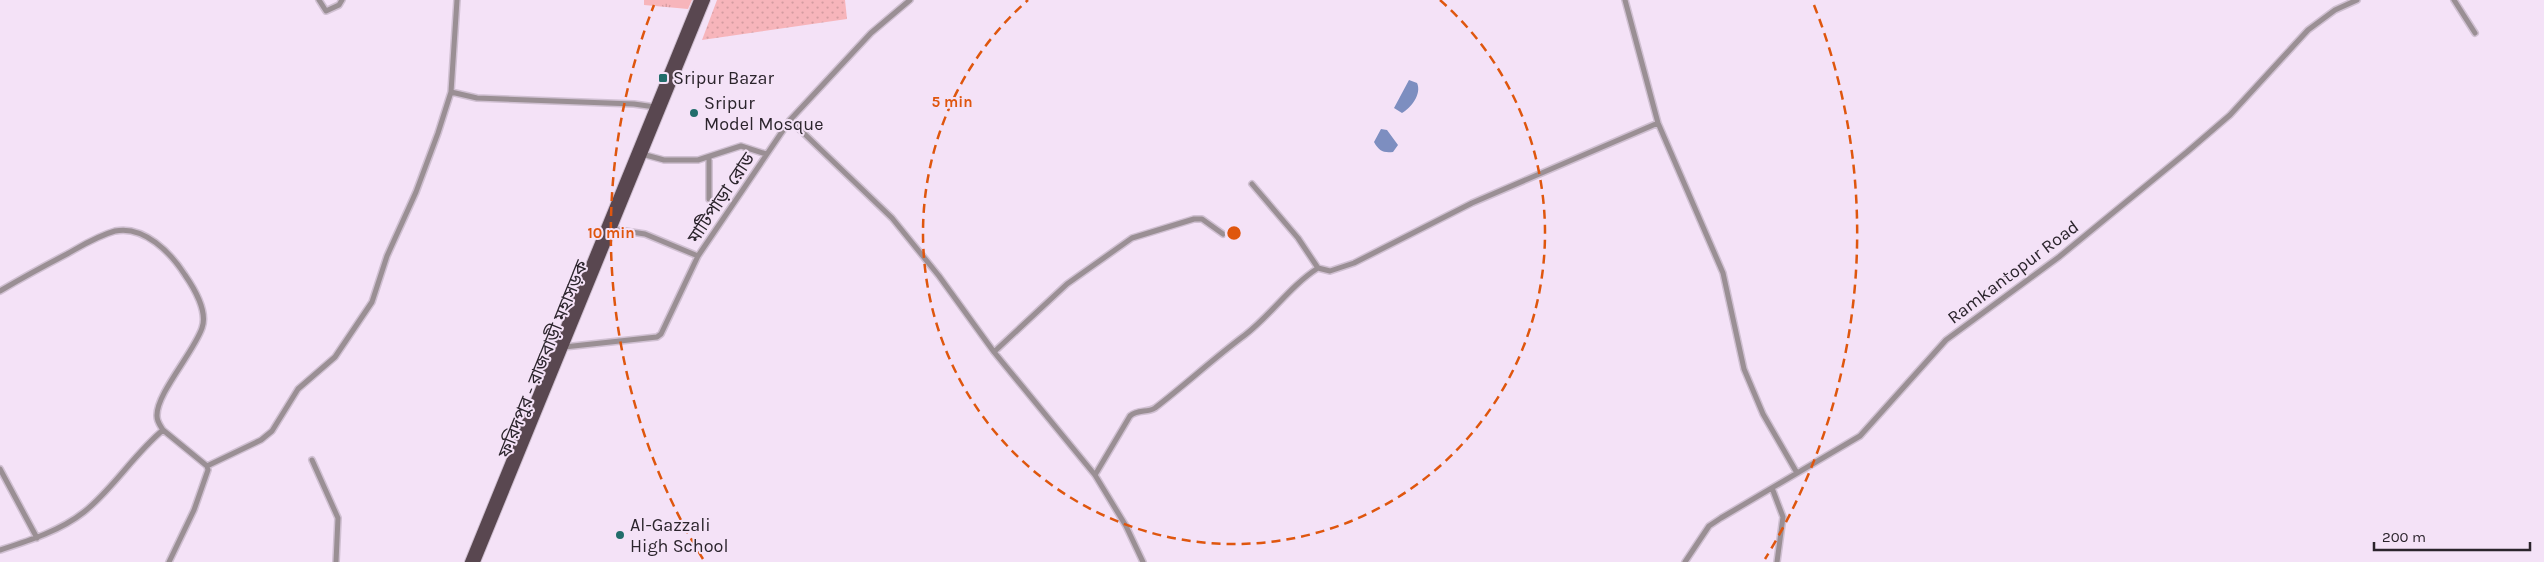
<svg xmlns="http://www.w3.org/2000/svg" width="2544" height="562" font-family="Karla,'Noto Sans Bengali',sans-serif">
<defs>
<pattern id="grass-tufts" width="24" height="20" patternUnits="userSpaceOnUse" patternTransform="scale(1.25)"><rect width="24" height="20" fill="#f7b5bb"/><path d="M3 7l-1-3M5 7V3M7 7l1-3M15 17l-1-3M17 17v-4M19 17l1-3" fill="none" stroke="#d49ca1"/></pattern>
<pattern id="garden-dots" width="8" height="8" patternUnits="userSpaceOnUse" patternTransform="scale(1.25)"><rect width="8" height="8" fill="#f7b5bb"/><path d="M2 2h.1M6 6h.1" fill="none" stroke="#d49ca1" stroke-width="1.8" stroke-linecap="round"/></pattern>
</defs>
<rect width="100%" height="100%" fill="#f4e2f7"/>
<path fill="url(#grass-tufts)" d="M644,0H692L688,9L644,5Z"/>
<path fill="url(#garden-dots)" d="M717,0H845L847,19L702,40Z"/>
<path fill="#7d8ec0" d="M1409,80L1417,83C1422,94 1411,108 1402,113L1394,108Z
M1381,129L1387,130L1398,145L1393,152C1383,153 1379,151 1374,142Z"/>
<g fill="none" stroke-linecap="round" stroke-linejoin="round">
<defs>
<path id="street" d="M319,0L326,11L339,5L342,0
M1625,0L1658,123L1723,273L1744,369L1763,414L1797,473
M2454,0L2475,33
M451,92L477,98L634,104L655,107
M790,120L892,218L939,276L994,352L1095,475L1126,526L1143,562
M642,154L664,160H698L741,146L766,154
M1252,184L1298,238L1318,268L1330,271L1354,263L1472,203L1658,123
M709,199V158
M611,229L645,234L698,256L790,120L871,33L910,0
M0,291C22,278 44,266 67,254C83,245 97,236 115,231C144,225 171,253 185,275C194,288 208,312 202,328C194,352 156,394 157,416C157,422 160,425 163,430L207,466L208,470L194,510L169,562
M564,347L657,337L661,334L698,256
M994,352L1067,284L1132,238L1194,219H1202L1223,234
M312,460L338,518L336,562
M207,466L261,440L272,431L298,389L335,357L372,302L387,256L416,192L438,133L451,92L457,0
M0,469L37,538
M1095,475L1130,416C1138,409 1147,413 1155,408C1185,385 1214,358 1245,335C1271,315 1290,286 1318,268
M1772,488L1783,517L1777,562
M0,550C28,541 60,531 84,512C113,489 134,454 163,430
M1685,562L1709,526L1721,518L1860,436L1946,340L2059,257L2187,152L2230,115L2308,30L2335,10L2357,0"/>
<path id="primary" d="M469,562L698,0
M476,562L706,0"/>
</defs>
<use href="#street" stroke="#d0c0d2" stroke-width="8"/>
<use href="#primary" stroke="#d0c0d2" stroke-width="10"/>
<use href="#street" stroke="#9a8f94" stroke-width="5"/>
<use href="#primary" stroke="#594750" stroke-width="8"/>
</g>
<g fill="none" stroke="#df560e" stroke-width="2.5" stroke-dasharray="9 6">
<path d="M1440 0A311 311 0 1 1 1028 0"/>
<path d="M703 559A623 623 0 0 1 654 5M1814 5A623 623 0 0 1 1765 559"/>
</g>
<g fill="#216d6b" stroke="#f4e2f7" stroke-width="2">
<rect x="658" y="73" width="10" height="10" rx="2.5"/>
<circle cx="694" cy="113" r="5"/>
<circle cx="620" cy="535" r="5"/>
</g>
<g text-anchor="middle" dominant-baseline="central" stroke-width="4" stroke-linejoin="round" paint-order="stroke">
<g font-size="18" fill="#2b242c" stroke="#f4e2f7" text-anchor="start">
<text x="673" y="78">Sripur Bazar</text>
<text x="704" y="103">Sripur<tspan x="704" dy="21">Model Mosque</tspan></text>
<text x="630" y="525">Al-Gazzali<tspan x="630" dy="21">High School</tspan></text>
</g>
<g font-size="18" fill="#2b242c" stroke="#f4e2f7">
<text transform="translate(721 198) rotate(-56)">মাটিপাড়া রোড</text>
<text transform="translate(2013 272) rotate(-37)">Ramkantopur Road</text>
<text transform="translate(543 359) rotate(-68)">ফরিদপুর - রাজবাড়ী মহাসড়ক</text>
</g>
</g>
<circle cx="1234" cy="233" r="8" fill="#df560e" stroke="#f4e2f7" stroke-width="2.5"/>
<g font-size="15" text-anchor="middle" font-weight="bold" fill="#df560e" stroke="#f4e2f7" stroke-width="4" stroke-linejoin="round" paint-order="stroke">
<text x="952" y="107">5 min</text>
<text x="611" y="238">10 min</text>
</g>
<path d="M2374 542v8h156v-8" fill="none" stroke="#2b242c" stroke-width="2.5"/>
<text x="2382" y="542" font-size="15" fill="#2b242c" stroke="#f4e2f7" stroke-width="4" paint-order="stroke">200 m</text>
</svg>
